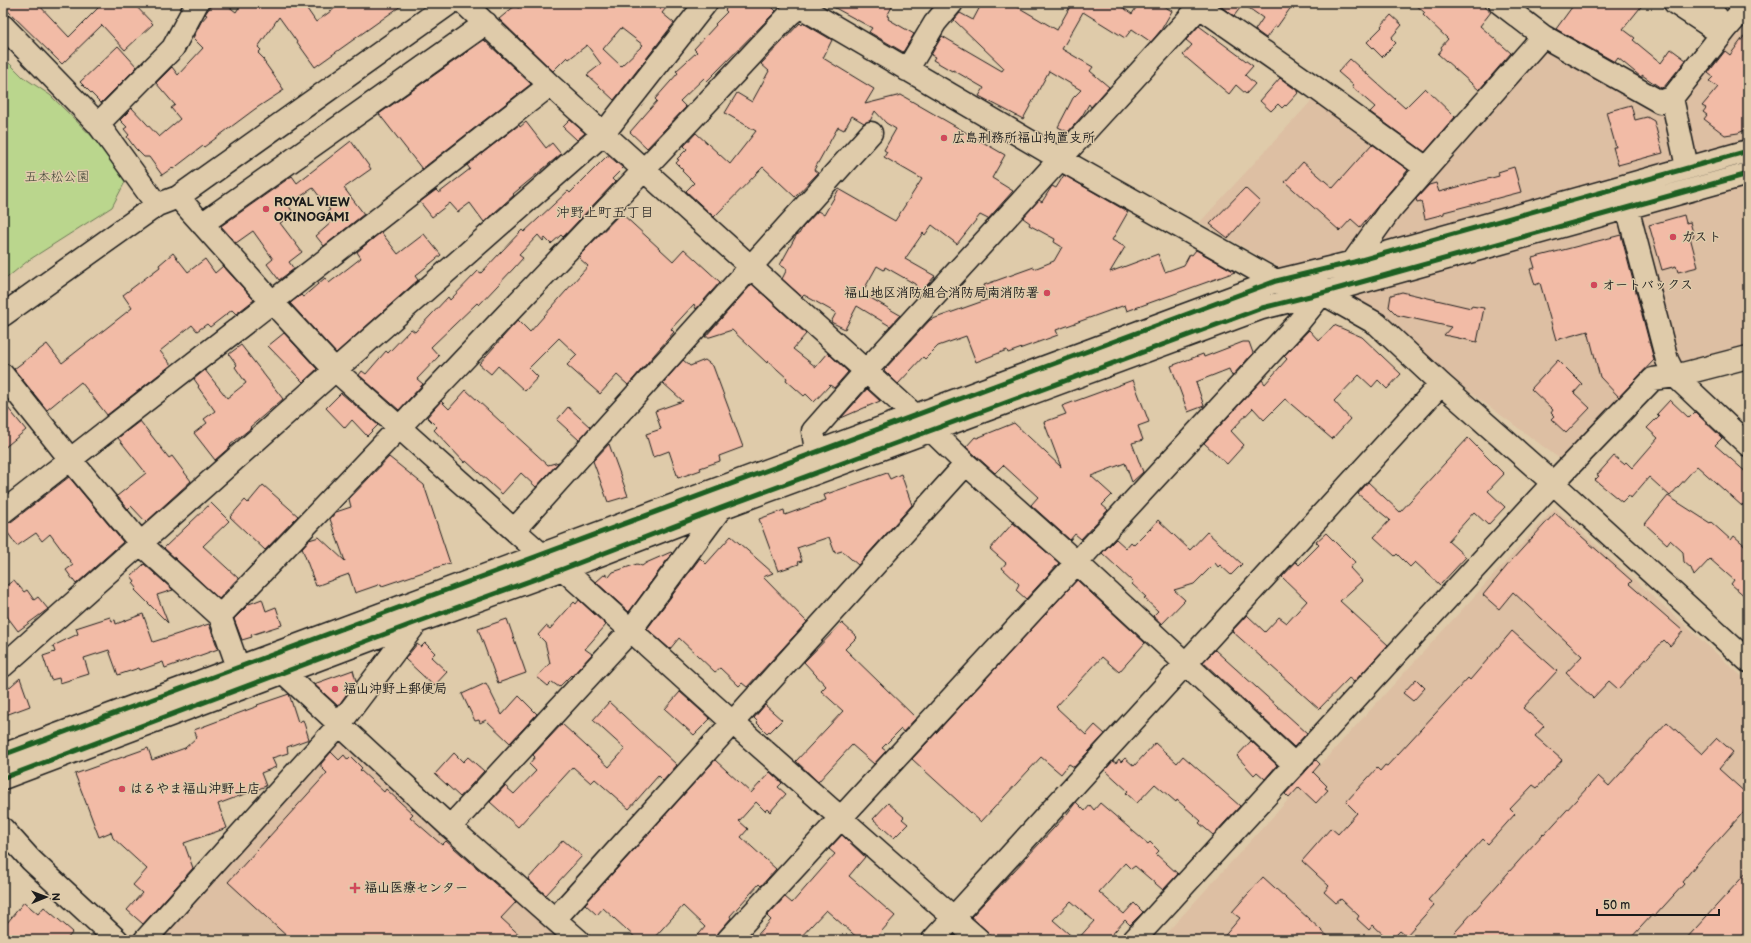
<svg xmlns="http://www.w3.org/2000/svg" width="1751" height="943" font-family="'Balsamiq Sans','Klee One',sans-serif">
<rect width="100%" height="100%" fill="#dfcbaa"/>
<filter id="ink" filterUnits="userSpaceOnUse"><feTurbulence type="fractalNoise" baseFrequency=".025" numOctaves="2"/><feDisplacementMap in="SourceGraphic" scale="8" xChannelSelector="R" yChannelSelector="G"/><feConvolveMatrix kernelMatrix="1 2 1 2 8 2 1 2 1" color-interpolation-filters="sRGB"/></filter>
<g filter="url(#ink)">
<path fill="#ddbfa3" d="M1748,9V355L1646,383L1560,459L1387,330L1200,222L1314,98L1415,169L1539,35L1667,106Z
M1555,508L1748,682V940H1160Z
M341,738L445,838L451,833L568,940H157Z"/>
<path fill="#bad68d" stroke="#6b7954" d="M9,63L23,77L50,95L126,170L125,182L112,207L29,260L3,281V67Z"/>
<path fill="#f2bba6" stroke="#1c1c1c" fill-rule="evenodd" d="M3,3H37L69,37L103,3H133L153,24L125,50L102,25L62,64L3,6Z
M213,3H224L236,12L242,3H303L316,22L342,3H405L315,67L279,17L258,47L261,50L258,53L264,59L263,60L284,90L255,109L204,147L203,146L173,169L172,168L162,175L149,157H144L135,148L127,137L129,135L124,129L127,127L120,120L132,108L159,137L180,119L171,108L175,105L156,83L172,67L178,75L203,48L193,38L201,22L207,15L205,14Z
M525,3H670L662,13L674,23L614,100L587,75L601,64L587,45L569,59L567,57L553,71L499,19L516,5L518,8ZM621,28L643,45L621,66L603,49Z
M731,3H768L776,11L716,72L707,81L704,78L680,101L686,107L647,148L630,132L657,101L655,99L678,73L676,71L697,52L694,49L716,25L715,24L727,12L725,10Z
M826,3H894L887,16L889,17L888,19L914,34L903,52L869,32L872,28Z
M982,3H1011L1057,30L1071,5L1068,3H1117L1132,14L1139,3H1158L1172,11L1161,30L1151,42L1132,29L1125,38L1083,12L1062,49L1093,67L1090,71L1109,87L1091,107L1089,104L1082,116L1068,132L1058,127L1073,98L1081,90L1049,71L1023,119L979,96L984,88L953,70L952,71L933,60L935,57L931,55L942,36L1002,71L1004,68L954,20L960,13L973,20Z
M1216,3H1294L1277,27L1275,26L1266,38L1255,30L1263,18L1243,4L1234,16Z
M1414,3H1480L1491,12L1480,26L1511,53L1479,90L1438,54L1442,49L1441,47L1448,39L1423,15L1425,13Z
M1575,3H1644L1623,29L1635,38L1633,40L1661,63L1671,49L1686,60L1664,87L1661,88L1642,75V78L1641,77L1618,58L1615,62L1556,29Z
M1391,15L1402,25L1391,38L1396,43L1382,57L1367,42L1382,27L1381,26Z
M800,23L802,25L803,23L832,40L823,58L874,89L865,104L901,95L1005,155L992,178L1013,191L988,219L980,215L957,244L932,225L925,235L923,233L905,259L935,276L922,291L917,288L915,284L885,267L884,270L877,266L862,293L900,315L890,326L857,306L845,329L831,322L836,313L804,295L802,297L782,279L787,269L780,265L797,234H799L803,227L818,211L824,215L839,189L895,221L922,179L884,157L887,152L884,150L896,129L886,123L875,111L870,121L864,123L852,116L844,130L838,127L814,170L818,173L795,197L763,167L714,217L686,191L694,183L682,171L683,170L676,163L679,160L677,159L687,149L684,146L696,133L730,164L756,131L725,113L737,93L752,102L769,71L761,64Z
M1199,26L1253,66L1245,75L1255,84L1246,94L1236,85L1229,94L1183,55L1192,45L1186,40Z
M1748,31V129L1738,133L1725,135L1704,119L1707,115L1703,112L1706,108L1702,106L1718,87L1709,81L1713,77L1708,73L1725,51L1730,55Z
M484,40L531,84L422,169L379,114Z
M118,46L137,67L101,103L80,82Z
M1350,59L1405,108L1425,88L1455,117L1425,152L1370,112L1375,107L1352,87L1353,85L1338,72Z
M1280,78L1299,92L1286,106L1285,105L1282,108L1278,104L1271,111L1260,101Z
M1631,105L1635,120L1647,117L1654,121L1663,153L1618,165L1613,147H1616L1606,112Z
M570,120L585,133L577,140L563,127Z
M526,122L546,148L552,143L561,154L513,194L514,195L484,222L470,203L458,212L450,203L432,217L420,202L436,190L439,193L470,169L467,165L519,125L520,127Z
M351,141L371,169L344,188L364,214L324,246L316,236L333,221L327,212L330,210L313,188L288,205L294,214L280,223L302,252L289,262L294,269L279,280L267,264L273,259L253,231L236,243L221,226L292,176L297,183Z
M1372,144L1408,170L1360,227L1351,219L1340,231L1285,182L1303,162L1333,188Z
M607,156H609L623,168L612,179L615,182L563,237L561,235L551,244L545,238L543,241L538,235L519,255L523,258L514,268L479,305L477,303L431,347L439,356L417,379L423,384L399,410L359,375L362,371L366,374L386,351L388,353L411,329L415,332L448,297L450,300L478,271L481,273L522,230L524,232L568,191L570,193Z
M1514,167L1521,192L1444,212V214L1425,219L1421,201L1417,202L1416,199L1429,185L1436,183L1439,192L1499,176L1498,172Z
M1064,175L1128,212L1112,240L1125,247L1110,272L1158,254L1165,272L1184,265L1190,254L1192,255L1196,250L1235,272L1127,311L1125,305L1056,330L1058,335L1008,353L1007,350L976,362L966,336L938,346L925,359L923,357L898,384L884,370L930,320L989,299L984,285L1034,267V269L1054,261L1062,247L1054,242L1055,239L1029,225L1030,223L1023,218L1039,200L1042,202L1052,186L1056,188Z
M1245,188L1260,202L1228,238L1210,224Z
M621,213L673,261L684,249L720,282L696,309L694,304L671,329L674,332L628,385L617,375L600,394L567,365L577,355L559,338L529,368L538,377L525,391L498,366L491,374L479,364L518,320L530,332L588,266L579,258L580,255Z
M1684,215L1686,223L1690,222L1694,236L1690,237L1698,267L1678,272L1676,266L1662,270L1649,225Z
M381,232L398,254L424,234L441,255L415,276L418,280L336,353L290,303L301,295L303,297L325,278L329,283L361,258L357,252Z
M1621,235L1654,360L1619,397L1600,377L1588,331L1556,340L1540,283L1535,285L1530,269L1535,268L1532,258Z
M173,253L188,272L205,259L215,273L223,266L254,300L236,314L232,310L210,327L207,324L197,331L192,325L160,351L171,365L107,415L81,382L47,410L14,369L47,344L62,363L132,308L123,295L160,267L159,265Z
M752,284L806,334L793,349L816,367L828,353L848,372L834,388L830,385L814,402L806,394L804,396L786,380L787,378L768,361L767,363L732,330L710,337H705Z
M1402,292L1471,308V306L1484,308L1477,342L1444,335L1451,327L1397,315L1389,307L1391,295Z
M1334,325L1362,337L1401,374L1387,389L1378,380L1372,387L1359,375L1334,401L1350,419L1332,439L1285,399L1264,420L1253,408L1231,431L1244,445L1227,464L1204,443L1262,380L1265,384L1287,359L1284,356L1309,330L1319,341Z
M284,333L317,369L303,382L268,346Z
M1243,342H1249L1253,353L1232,376L1229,369L1196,382L1204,406L1188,412L1171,366L1203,354L1204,357Z
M241,345L283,399L250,427L251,428L230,445L231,446L215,460L194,433L207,423L204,419L215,411L198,387L199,386L194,379L205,370L227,398L246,383L235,367L237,365L229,354Z
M683,360L690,366L705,360L713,366L743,447L719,456L720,461L700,468L701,470L678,478L669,451L653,457L646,434L661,429L655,411L683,401L663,383Z
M1558,360L1582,384L1574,393L1590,408L1566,433L1551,419L1554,416L1551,413L1553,410L1531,389Z
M1133,380L1149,422L1138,426L1143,440L1132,443L1143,472L1132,482L1125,463L1091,476L1112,495L1102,505L1108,510L1081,539L1075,534L1070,540L1031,505L1038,497L1003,465L995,473L966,447L975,437L977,438L1014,423L1061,467L1044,422L1066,414L1062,406Z
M867,389L880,401L841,418Z
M466,390L548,465L559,462L536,487L521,473L502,494L466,461L465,463L434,430L437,427L427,417L441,401L449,409Z
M341,393L378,425L367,436L352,420L345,428L326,408Z
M1670,400L1689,418L1695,412L1722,438L1715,445L1748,474V509L1742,504V506L1697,466L1670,496L1649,477L1631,498L1629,495L1622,502L1595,480L1599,476L1597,475L1614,456L1624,464L1626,462L1632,468L1658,438L1647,428L1659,416L1657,414Z
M3,402L26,430L3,449Z
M568,407L590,427L579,440L557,420Z
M140,421L169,458L172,456L191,481L146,522L131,506L128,509L117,496L146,473L118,438Z
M1468,438L1504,474L1488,491L1505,507L1488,525L1474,512L1448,541L1466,557L1440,585L1415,562L1410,567L1397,554L1395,556L1374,537L1390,520L1358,494L1368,482L1400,512Z
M609,444L628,496L608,502L593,461Z
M389,457L424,485L450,563L382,586L381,584L355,593L349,574L316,586L302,548L309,540L319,537L345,561L330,519L336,512L351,507L349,499Z
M887,473L890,479L901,474L912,505L858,565L842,551L835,553L829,537L797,548L802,561L798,562L799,564L778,571L759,519L784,510L785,515L826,500L824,495Z
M69,477L123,542L76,584L66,570L73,565L50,534L42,541L36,533L17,546L3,526V524L11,522Z
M263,485L298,516L265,550L230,517L245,500L248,503Z
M1668,496L1710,523L1711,522L1731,540L1734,536L1748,548V599L1731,584L1734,580L1710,559L1694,576L1691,568L1684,562L1683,552L1670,540L1667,544L1645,524Z
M211,503L229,521L203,546L238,578L219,599L164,548Z
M1555,513L1632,581L1629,584L1683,631L1670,646L1664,640L1618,689L1609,681L1593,698L1566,673L1582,656L1513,592L1499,609L1483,595L1511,561Z
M1158,520L1190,550L1207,532L1242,564L1231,575L1220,565L1218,567L1215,563L1194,584L1174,590L1185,600L1162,624L1153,616L1158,611L1144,598L1146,597L1132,584L1133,582L1102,553L1116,539L1126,548L1131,542L1134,545L1150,529L1151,530L1150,529Z
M1013,523L1059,563L1026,599L1016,590L1019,584L1002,568L1006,563L990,549Z
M1326,533L1355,562L1350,568L1362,581L1340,601L1388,645L1354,682L1349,678L1319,709L1232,631L1247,615L1265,632L1279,617L1287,623L1307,601L1282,577L1296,562L1299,565L1319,545L1316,542Z
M731,536L773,573L763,577L807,622L747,687L742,683L739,686L720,668L715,672L679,638L670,649L647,629L700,558L706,564Z
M671,552L672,553L629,612L596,582L605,574L609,577L613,572L637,564L642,566L646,563Z
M144,564L173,590L157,595L168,623L135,590L137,588L133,583L135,581L131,576Z
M14,580L24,592L27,590L34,600L38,597L48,609L18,631L3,611V588Z
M1077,580L1145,643L1119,672L1102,657L1056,707L1086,735L1095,725L1105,734L1074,767L1069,764L1061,774L1041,757L981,822L912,759Z
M262,599L266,611L276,607L282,625L251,635L252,637L242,640L234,619L249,604Z
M579,600L606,625L585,649L592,654L572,676L571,675L559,687L552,682L548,686L537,677L550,663L545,642L538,635L546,626L550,629L574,602L576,604Z
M143,614L153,642L209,624L218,649L165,668L163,662L140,670L139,668L118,675L109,650L84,658L89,674L60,683L59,678L51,680L43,656L55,652L53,646L78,634L76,628L110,617L112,621L115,620L116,624Z
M507,619L526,673L498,683L478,629Z
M842,623L857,637L845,649L916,718L903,732L901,729L882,748L886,751L874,764L852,745L818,782L796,761L843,711L821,691L826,686L804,662Z
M1512,631L1557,671L1523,708L1544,726L1535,736L1562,760L1537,788L1533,785L1510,809L1515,814L1488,844L1483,839L1428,900L1434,905L1406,936L1400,931L1391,940H1389L1373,925L1369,930L1357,919L1359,916L1341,899L1336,903L1324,892L1329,886L1302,861L1331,828L1338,834L1357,813L1346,802L1377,768L1380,771L1385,765L1387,766L1468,678L1470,680Z
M425,643L435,653L431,657L447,672L434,686L405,659L417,644L421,647Z
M1215,650L1307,733L1294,747L1203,662Z
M353,670L356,681L338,706L314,684Z
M20,678L30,706L3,716V693Z
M1416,679L1425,688L1413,701L1403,693Z
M486,683L502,715L519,696L537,714L510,743L486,720L480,723L479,720L475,721L462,694Z
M680,692L710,719L694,735L665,709Z
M289,694L298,722L303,720L309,739L287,747L288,753L272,758L276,767L261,773L266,786L218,804L227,828L184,843L193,868L143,924L127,910L142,893L133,885L147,869L113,838L111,832L99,837L75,774L148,748L152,760L185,748L197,737L194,730L258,706L257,705Z
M609,702L677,765L663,781L658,776L629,809L595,779L591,783L573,767L518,827L490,802L505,786L514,794L536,771L529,764L535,757L533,755L562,724L609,767L625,749L593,720Z
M765,705L782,720L770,732L769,731L767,733L757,723L758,722L754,718Z
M1667,722L1702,754L1717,738L1733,752L1719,769L1748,795V807L1696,865L1682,882L1684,884L1654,917L1652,915L1629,940H1448L1543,834L1544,835L1598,776L1609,786Z
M1251,741L1277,765L1265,779L1257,772L1254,775L1237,756Z
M1155,743L1177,763L1183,756L1240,806L1213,835L1199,823L1201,821L1177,800L1176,802L1155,784L1137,803L1126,793L1128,791L1105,770L1113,761L1116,763L1119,759L1121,762L1125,758L1134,766Z
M331,752L339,760L344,755L348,760L351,757L362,768L360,770L384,792L386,789L413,814L410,817L442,845L446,841L516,902L501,918L525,940H291L228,882L327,773L321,767V764Z
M454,753L463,762L468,757L484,771L460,797L435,774Z
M715,760L751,793L770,772L782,783L778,787L786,794L770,812L767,809L765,811L756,802L739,821L748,829L741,837L776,869L761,886L759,884L730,916L731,918L719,932L716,940H694L705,927L683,906L652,940H638L603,908L597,915L585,904Z
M1316,760L1320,764L1313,772L1327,786L1325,788L1328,790L1316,803L1299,787L1289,798L1285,794Z
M1076,802L1085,811L1090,805L1094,810L1100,803L1148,844L1150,842L1159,851L1156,854L1178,874L1163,890L1135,866L1131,869L1125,863L1099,892L1124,914L1134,903L1143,912L1130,925L1125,920L1107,940H1077L1094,921L1071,901L1053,920L1076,940H994L987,931L971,917L1067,814Z
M888,803L904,817L902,819L908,824L894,838L873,819Z
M842,835L865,857L849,876L895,916L874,940H860L826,910L798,940H745L749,936L753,940L771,920L767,916L785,897L792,903L835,854L829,849Z
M563,840L582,856L546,895L528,879Z
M1748,871V940H1685Z
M1263,877L1332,940H1221L1240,918L1232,912Z
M24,902L38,914L44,907L73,932L66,940H3V928Z"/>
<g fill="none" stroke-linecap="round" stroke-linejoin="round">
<defs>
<path id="minor" d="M464,3L550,85L931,430L966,464L1076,562L1295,765
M794,3L1060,159L1276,281L1322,293L1377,324L1441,384L1553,483L1748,661
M1194,3L1313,86L1426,168
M1500,3L1543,36L1660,102L1672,98L1726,29L1748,4
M1675,3L1722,34
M1706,3L1726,29
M3,26L98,124L157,205
M907,70L935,23L952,3
M1672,98L1687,167
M98,124L173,48L197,3
M178,197L272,302L335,370L542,555L563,569L732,722L979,940
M1627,207L1667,360L1675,376L1748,445
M202,224L486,23
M1350,266L1390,210L1543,36
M3,315L157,205L178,197L450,3
M3,375L70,459L141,544L220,616L238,667
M816,451L813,431L865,372L1203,3
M3,512L550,85
M515,529L871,133
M220,616L644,170L789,15L804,3
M3,666L335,370L604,133L706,3
M283,672L450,827L578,940
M3,755L1276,281L1354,262L1748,151
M3,778L417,622L563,569L721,508L1262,308L1322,293L1748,174
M450,827L630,631L721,508
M3,829L31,860L117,940
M555,919L966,464
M145,940L339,725L417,622
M728,940L1298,323L1325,290
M933,940L1441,384
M1134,940L1553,483L1653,379L1675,376L1748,357"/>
</defs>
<use href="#minor" stroke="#1c1c1c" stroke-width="25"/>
<use href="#minor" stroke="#dfcbaa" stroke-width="22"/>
<defs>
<path id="cycleway" d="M3,755L1276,281L1354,262L1748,151
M3,778L417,622L563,569L721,508L1262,308L1322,293L1748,174"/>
</defs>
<use href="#cycleway" stroke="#dfcbaa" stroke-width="8"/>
<use href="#cycleway" stroke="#1b5e20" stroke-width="5"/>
</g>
</g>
<g fill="#d1495b" stroke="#dfcbaa" stroke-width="1.5">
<circle cx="944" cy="138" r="4"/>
<circle cx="266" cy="209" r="4"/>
<circle cx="1673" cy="237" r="4"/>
<circle cx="1594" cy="285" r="4"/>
<circle cx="1047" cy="293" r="4"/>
<circle cx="335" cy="689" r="4"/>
<circle cx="122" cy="789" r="4"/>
<path d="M353 882h4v4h4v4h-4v4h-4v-4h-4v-4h4z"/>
</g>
<g text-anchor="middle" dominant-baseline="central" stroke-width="3" stroke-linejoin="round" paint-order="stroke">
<g font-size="13" font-weight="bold" fill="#1c1c1c" stroke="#dfcbaa" text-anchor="start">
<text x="952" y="138">広島刑務所福山拘置支所</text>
<text x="274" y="202">ROYAL VIEW<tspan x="274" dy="15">OKINOGAMI</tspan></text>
<text x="1681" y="237">ガスト</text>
<text x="1602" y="285">オートバックス</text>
<text x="1039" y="293" text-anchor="end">福山地区消防組合消防局南消防署</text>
<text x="343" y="689">福山沖野上郵便局</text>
<text x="130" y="789">はるやま福山沖野上店</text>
<text x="364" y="888">福山医療センター</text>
</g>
<g font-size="13" fill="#3c4133" stroke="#dfcbaa">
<text x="57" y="177">五本松公園</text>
</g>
<g font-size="14" fill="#1c1c1c" stroke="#dfcbaa">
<text x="605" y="212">沖野上町五丁目</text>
</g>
</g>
<rect width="1751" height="943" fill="none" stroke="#dfcbaa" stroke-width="16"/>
<rect x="8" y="8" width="1735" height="927" fill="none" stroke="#1c1c1c" stroke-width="1.5" filter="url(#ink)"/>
<g transform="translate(46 897) rotate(89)" stroke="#dfcbaa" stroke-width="3" paint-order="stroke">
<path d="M0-3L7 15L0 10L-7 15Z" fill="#1c1c1c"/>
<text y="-6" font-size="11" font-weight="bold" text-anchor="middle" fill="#1c1c1c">N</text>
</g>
<path d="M1597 909v6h122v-6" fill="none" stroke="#1c1c1c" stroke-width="2"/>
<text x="1603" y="909" font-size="12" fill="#1c1c1c" stroke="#dfcbaa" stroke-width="3" paint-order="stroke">50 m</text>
</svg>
